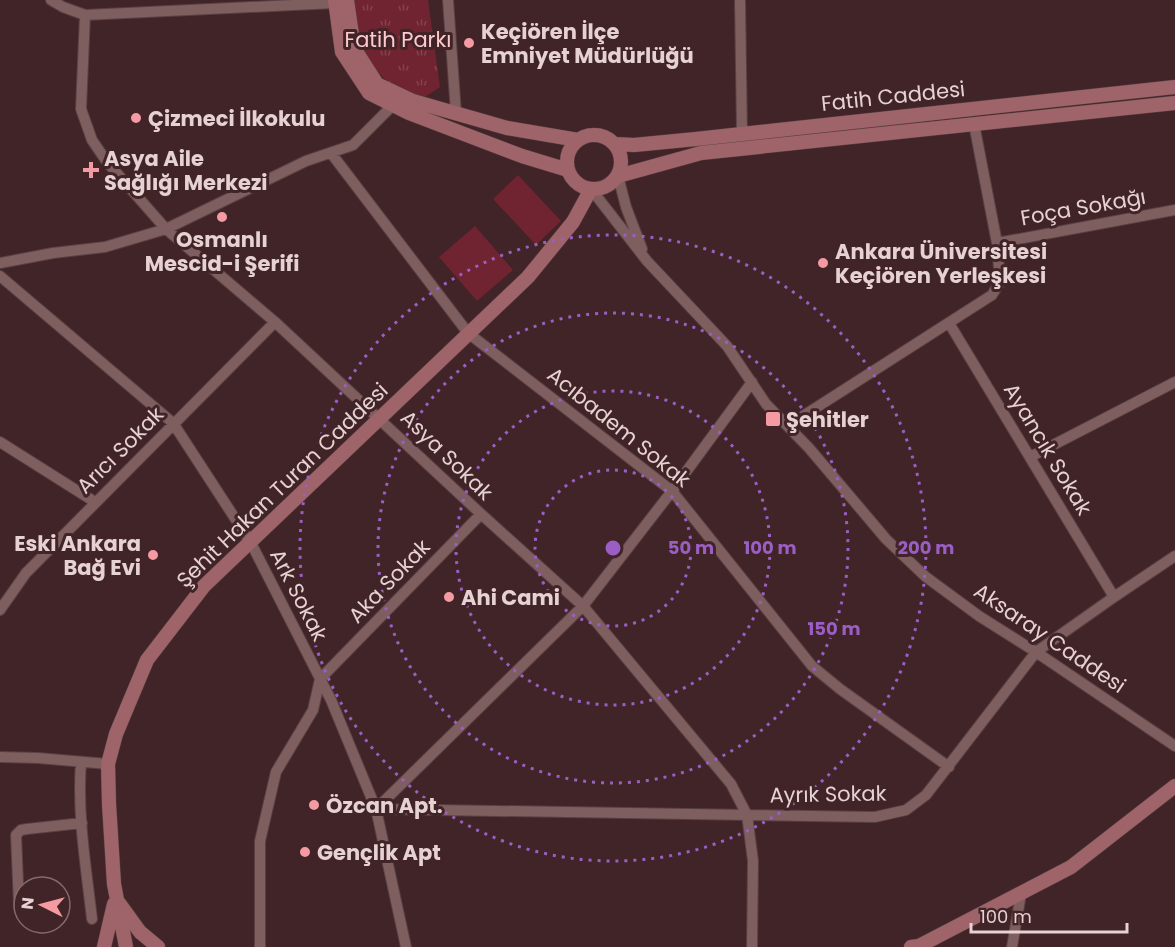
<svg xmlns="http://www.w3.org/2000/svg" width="1175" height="947" font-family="Poppins,sans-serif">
<defs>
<pattern id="park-tufts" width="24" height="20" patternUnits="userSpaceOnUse" patternTransform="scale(1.5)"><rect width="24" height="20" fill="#702330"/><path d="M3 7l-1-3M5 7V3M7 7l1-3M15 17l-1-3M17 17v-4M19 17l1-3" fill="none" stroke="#84424d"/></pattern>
</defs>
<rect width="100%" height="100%" fill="#412427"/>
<path fill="url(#park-tufts)" d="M353,0H428L440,87L425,97C368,83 361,52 353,0Z"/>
<path fill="#702330" d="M518,175L561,221L536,245L493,199Z
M475,226L513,270L477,301L439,257Z"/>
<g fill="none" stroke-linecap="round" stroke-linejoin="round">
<defs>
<path id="minor" d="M51,0L63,7L85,15L335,3
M448,0L456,113
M740,0L742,134
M85,15L81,109L92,140L107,162L166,229L275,322L481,514L583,606L731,784L747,815L753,861L752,947
M331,153L468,333L672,491L812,666L840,689L949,767
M618,176L626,207L642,249
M591,189L647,261L727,346L766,404L809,448L886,539L926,577L979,616L1036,652L1175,746
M997,243L1175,210
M0,263L53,253L105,247L166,229L306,161L353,145L393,105
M0,276L173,423L251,543L331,700L376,809L406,947
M949,323L1114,597
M789,425L992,295L1000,282L997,243L974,124
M0,442L95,502
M1030,457L1175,382
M0,610L26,573L275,322
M0,757L38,758L108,764
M81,762C77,814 86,867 92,919
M376,809L875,817L906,810L926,795L1036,652L1114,597L1175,556
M376,809L583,606L672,491L752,382
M19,905L16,835L21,830L27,829L82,823
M260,947V841L276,772L313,710L320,679L481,514
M1012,947L1021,894"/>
<path id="major" d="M335,0L342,52L369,93L409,113L522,156L568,170
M347,0L354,48L377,84L413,101L507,128L578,140
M567 162a27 27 0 1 1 54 0a27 27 0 1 1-54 0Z
M615,144L634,145L696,139L1175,87
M618,176L701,153L1175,103
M119,903L140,932L158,947
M104,947L114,904
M126,947L114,884L109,804L108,764L116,734L147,660L204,586L528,277L573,222L591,189
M911,947L919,946L1071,867L1175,786"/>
</defs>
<use href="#minor" stroke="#594043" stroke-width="12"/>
<use href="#major" stroke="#594043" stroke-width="15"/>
<use href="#minor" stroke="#7f5e60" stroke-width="10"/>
<use href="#major" stroke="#9f6469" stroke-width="14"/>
</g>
<g fill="none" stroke="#9b5ec5" stroke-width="3" stroke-dasharray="3 6">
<circle cx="613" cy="548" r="78"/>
<circle cx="613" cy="548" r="157"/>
<circle cx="613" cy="548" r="235"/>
<circle cx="613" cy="548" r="313"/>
</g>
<g fill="#f49aa2" stroke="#412427" stroke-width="2">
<circle cx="469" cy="43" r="6"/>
<circle cx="136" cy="118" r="6"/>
<path d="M88 161h6v6h6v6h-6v6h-6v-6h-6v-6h6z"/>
<circle cx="222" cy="217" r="6"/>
<circle cx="823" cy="263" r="6"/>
<rect x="765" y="411" width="16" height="16" rx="3"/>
<circle cx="153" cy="555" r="6"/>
<circle cx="449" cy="597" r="6"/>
<circle cx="314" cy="805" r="6"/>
<circle cx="305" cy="852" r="6"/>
</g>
<g text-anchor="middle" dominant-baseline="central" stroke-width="6" stroke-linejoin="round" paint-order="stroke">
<g font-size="21" font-weight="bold" fill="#e6d2d3" stroke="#412427" text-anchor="start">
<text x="481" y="31">Keçiören İlçe<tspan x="481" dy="24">Emniyet Müdürlüğü</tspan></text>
<text x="148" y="118">Çizmeci İlkokulu</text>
<text x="104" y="158">Asya Aile<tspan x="104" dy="24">Sağlığı Merkezi</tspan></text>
<text x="222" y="239" text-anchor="middle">Osmanlı<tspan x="222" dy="24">Mescid-i Şerifi</tspan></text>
<text x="835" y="251">Ankara Üniversitesi<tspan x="835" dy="24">Keçiören Yerleşkesi</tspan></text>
<text x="786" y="419">Şehitler</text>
<text x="141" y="543" text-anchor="end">Eski Ankara<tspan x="141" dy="24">Bağ Evi</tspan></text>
<text x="461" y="597">Ahi Cami</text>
<text x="326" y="805">Özcan Apt.</text>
<text x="317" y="852">Gençlik Apt</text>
</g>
<g font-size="21" fill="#fdcacd" stroke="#412427">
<text x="398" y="39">Fatih Parkı</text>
</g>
<g font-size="21" fill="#e6d2d3" stroke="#412427">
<text transform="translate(893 96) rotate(-6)">Fatih Caddesi</text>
<text transform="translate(1083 207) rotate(-10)">Foça Sokağı</text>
<text transform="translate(619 427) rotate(39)">Acıbadem Sokak</text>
<text transform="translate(1048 449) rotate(59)">Ayancık Sokak</text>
<text transform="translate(120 450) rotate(-45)">Arıcı Sokak</text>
<text transform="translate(447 455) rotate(44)">Asya Sokak</text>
<text transform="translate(282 485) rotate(-44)">Şehit Hakan Turan Caddesi</text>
<text transform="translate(389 581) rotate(-46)">Aka Sokak</text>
<text transform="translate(299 595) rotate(63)">Ark Sokak</text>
<text transform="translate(1050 638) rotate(34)">Aksaray Caddesi</text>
<text transform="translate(828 794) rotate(-1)">Ayrık Sokak</text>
</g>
</g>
<circle cx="613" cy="548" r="9" fill="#9b5ec5" stroke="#412427" stroke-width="3"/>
<g font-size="18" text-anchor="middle" font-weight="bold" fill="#9b5ec5" stroke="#412427" stroke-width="6" stroke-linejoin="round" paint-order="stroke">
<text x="691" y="554">50 m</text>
<text x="770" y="554">100 m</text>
<text x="926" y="554">200 m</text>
<text x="834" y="635">150 m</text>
</g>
<g transform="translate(42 905) rotate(276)"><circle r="28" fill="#412427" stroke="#836a6c" stroke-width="1.5"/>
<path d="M0-4.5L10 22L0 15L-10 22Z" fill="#f49aa2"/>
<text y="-9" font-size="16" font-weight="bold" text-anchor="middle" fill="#e6d2d3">N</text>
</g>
<path d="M971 923v9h156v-9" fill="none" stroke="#e6d2d3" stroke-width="3"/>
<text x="980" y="923" font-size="18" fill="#e6d2d3" stroke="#412427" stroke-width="4.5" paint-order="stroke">100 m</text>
</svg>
